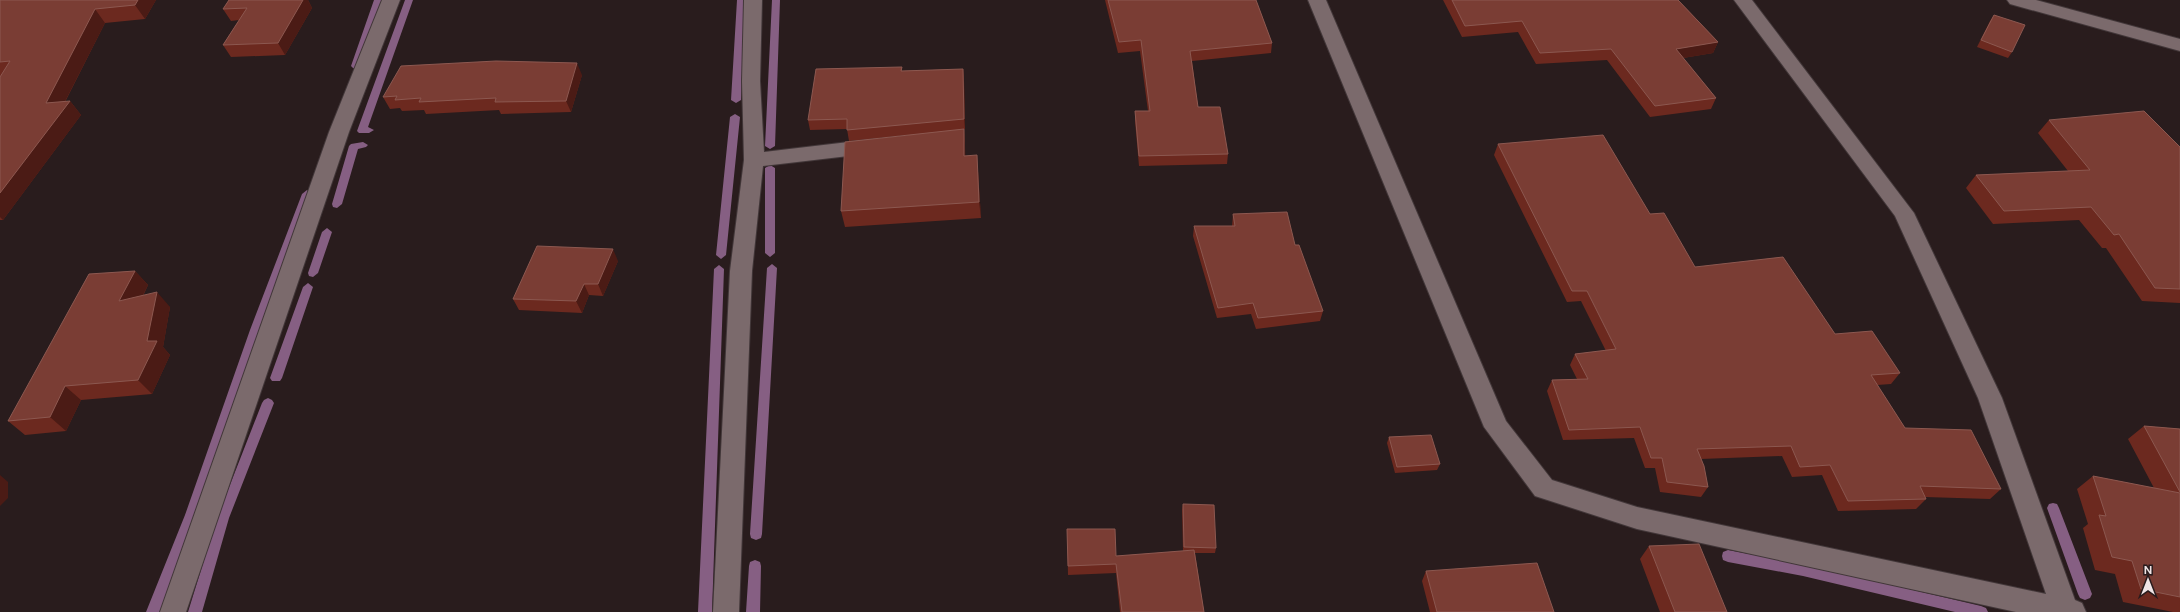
<svg xmlns="http://www.w3.org/2000/svg" width="2180" height="612" font-family="Figtree,sans-serif">
<rect width="100%" height="100%" fill="#291c1d"/>
<g fill="none" stroke-linecap="round" stroke-linejoin="round">
<path fill="#865f83" fill-rule="evenodd" d="M374,0H382L361,66L356,69L353,68L351,66Z
M405,0H413L368,127L374,130L369,133H359L357,131Z
M737,0H745L741,100L736,103L731,100Z
M772,0H780L775,146L770,149L765,146Z
M735,114L740,117L726,255L721,259L716,255L730,117Z
M363,142L368,145L366,147L358,149L342,204L337,208L333,207L332,204L349,146L351,144Z
M770,165L775,168V253L770,257L765,253V168Z
M307,190L312,194L261,330L197,515L160,612H146L185,515L250,330L302,194Z
M327,228L332,232L318,273L313,277L309,276L308,273L322,232Z
M772,264L777,268L762,534L761,538L756,540L751,538L750,534L767,268Z
M719,265L724,269L712,612H698L714,269Z
M308,283L313,287L282,378L280,381H272L270,378L303,287Z
M268,398L272,400L274,403L229,518L202,612H188L217,518L262,403L264,400Z
M2053,503L2057,504L2059,508L2092,594L2090,598L2085,600L2080,598L2078,594L2047,508L2049,504Z
M1728,550L1803,564L1981,606L1986,608L1988,612H1955L1803,576L1728,562L1723,560L1722,556L1723,552Z
M755,560L760,562L761,566L760,612H746L749,566L750,562Z"/>
<defs>
<path id="minor" d="M382,0H400L349,132L186,612H160L329,132Z
M744,0H762L760,81L764,152L874,139L881,141L884,146L881,151L874,153L763,166L752,271L739,612H713L730,271L744,160L742,81Z
M1308,0H1326L1506,421L1552,480L1637,507L2046,594L1978,398L1895,216L1734,0H1752L1914,213L2002,398L2075,600L2082,603L2086,612H2016L1637,529L1535,496L1484,427Z
M2007,0H2036L2180,39V51L2010,4Z"/>
</defs>
<use href="#minor" stroke="#423739" stroke-width="2"/>
<use href="#minor" fill="#7b6a6c" fill-rule="evenodd"/>
</g>
<path fill="#6c291f" d="M0,0H156L145,19L105,23L65,102L70,101L81,115L3,220H0Z
M229,0H308L312,8L285,55L231,57L223,45L239,20L231,21L223,9Z
M1105,0H1256L1272,43L1271,53L1192,61L1198,107L1228,154L1227,164L1139,166L1135,121V111H1148L1140,51L1118,53Z
M1443,0H1678L1718,42L1713,53L1683,58L1716,98L1711,109L1650,117L1607,60L1536,64L1518,32L1462,37Z
M1994,15L2012,52L2008,58L1977,47L1990,21Z
M902,67V71L963,69L964,80L965,129H964L965,145V155L978,171L981,218L845,227L841,211L908,135L849,141L847,129L810,130L808,120Z
M582,75L571,112L501,114L499,110L426,114L424,110L402,111L400,108L390,109L383,97Z
M2049,120L2180,147V303L2142,301L2106,248H2102L2079,220L1993,224L1966,188L1976,175L2068,171L2038,133Z
M1498,144L1650,214L1695,267L1835,334L1900,373L1891,384L1877,385L1905,428L2001,489L1990,499L1925,497L1926,499L1916,509L1838,511L1822,475L1792,477L1782,456L1701,459L1708,487L1701,497L1660,492L1655,468H1645L1634,438L1563,440L1547,391L1552,380L1577,379L1570,365L1575,354L1606,351L1581,301L1567,302L1494,155Z
M1233,214L1295,245L1323,311L1320,321L1256,329L1251,314L1217,318L1193,236L1194,226H1232Z
M618,261L603,296L589,295L582,313L519,310L513,299Z
M135,271L148,285L143,296L170,307L163,347L170,355L152,394L81,400L66,431L25,435L8,421Z
M2144,426L2180,429V612H2173L2123,602L2115,574L2095,570L2083,528L2088,524L2077,489L2093,476L2154,488L2128,439Z
M1389,437L1440,464L1437,470L1395,473L1387,443Z
M1183,504L1216,548L1215,553H1195L1204,612H1120L1116,573L1068,575L1067,529L1116,556L1183,551L1182,510Z
M1649,546L1727,612H1660L1640,559Z
M1426,571L1554,612H1430L1422,581Z"/>
<path fill="#4b1b15" d="M138,0H156L145,19L135,5Z
M303,0H308L312,8L285,55L278,43Z
M95,9L105,23L57,117L46,103Z
M1718,42L1713,53L1671,60L1676,49Z
M577,63L582,75L571,112L566,101Z
M963,69L964,80L965,129L964,119Z
M70,101L81,115L3,220L0,217V193Z
M964,129L965,145L966,171L964,156Z
M977,155L978,171L981,218L979,202Z
M613,249L618,261L603,296L598,284Z
M135,271L148,285L133,315L119,301Z
M584,284L589,295L582,313L576,301Z
M157,292L170,307L163,347L170,355L152,394L138,380L147,341Z
M65,386L81,400L66,431L50,417Z
M0,475L8,482V498L0,506Z"/>
<path fill="#7a3d34" stroke="#8c5850" d="M0,0H138L135,5L95,9L46,103L70,101L0,193V77L10,61L0,62Z
M229,0H303L278,43L223,45L247,8L223,9Z
M1108,0H1256L1272,43L1190,51L1198,107H1220L1228,154L1139,156L1135,111H1150L1141,40L1119,42Z
M1452,0H1678L1718,42L1676,49L1716,98L1655,106L1611,49L1540,53L1522,21L1465,26Z
M1994,15L2025,25L2012,52L1981,40Z
M496,61L577,63L566,101L495,102L496,98L419,102L421,98L395,100L397,96L383,97L401,66Z
M902,67L901,71L963,69L964,119L847,130V119L808,120L816,69Z
M2144,111L2180,147V289L2155,288L2119,234L2114,235L2091,207L2004,211L1976,175L2090,170L2049,120Z
M964,129V156L977,155L979,202L841,211L845,142Z
M1603,135L1650,214L1664,213L1695,267L1783,257L1835,334L1872,331L1900,373L1871,375L1905,428L1971,430L2001,489L1920,486L1926,499L1848,501L1830,465L1800,467L1791,446L1697,449L1704,466L1708,487L1667,482L1662,458H1651L1640,427L1569,430L1552,380L1588,379L1575,354L1616,349L1587,291H1572L1498,144Z
M1287,212L1295,245H1299L1323,311L1258,318L1253,303L1218,308L1194,226H1235L1233,214Z
M537,246L613,249L598,284H584L576,301L513,299Z
M135,271L119,301L157,292L147,341H157L138,380L65,386L50,417L8,421L89,274Z
M2144,426L2180,429V492Z
M1431,435L1440,464L1397,467L1389,437Z
M2093,476L2180,493V597L2141,589L2132,561L2112,557L2099,515L2106,516Z
M1183,504L1214,505L1216,548L1184,547Z
M1067,529H1115L1116,556L1194,550L1204,612H1122L1116,564L1068,566Z
M1699,544L1727,612H1675L1649,546Z
M1537,563L1554,612H1437L1426,571Z"/>
<g transform="translate(2148 580)" stroke="#291c1d" stroke-width="3" paint-order="stroke">
<path d="M0-3L7 15L0 10L-7 15Z" fill="#efe5e6"/>
<text y="-6" font-size="11" font-weight="bold" text-anchor="middle" fill="#efe5e6">N</text>
</g>
</svg>
